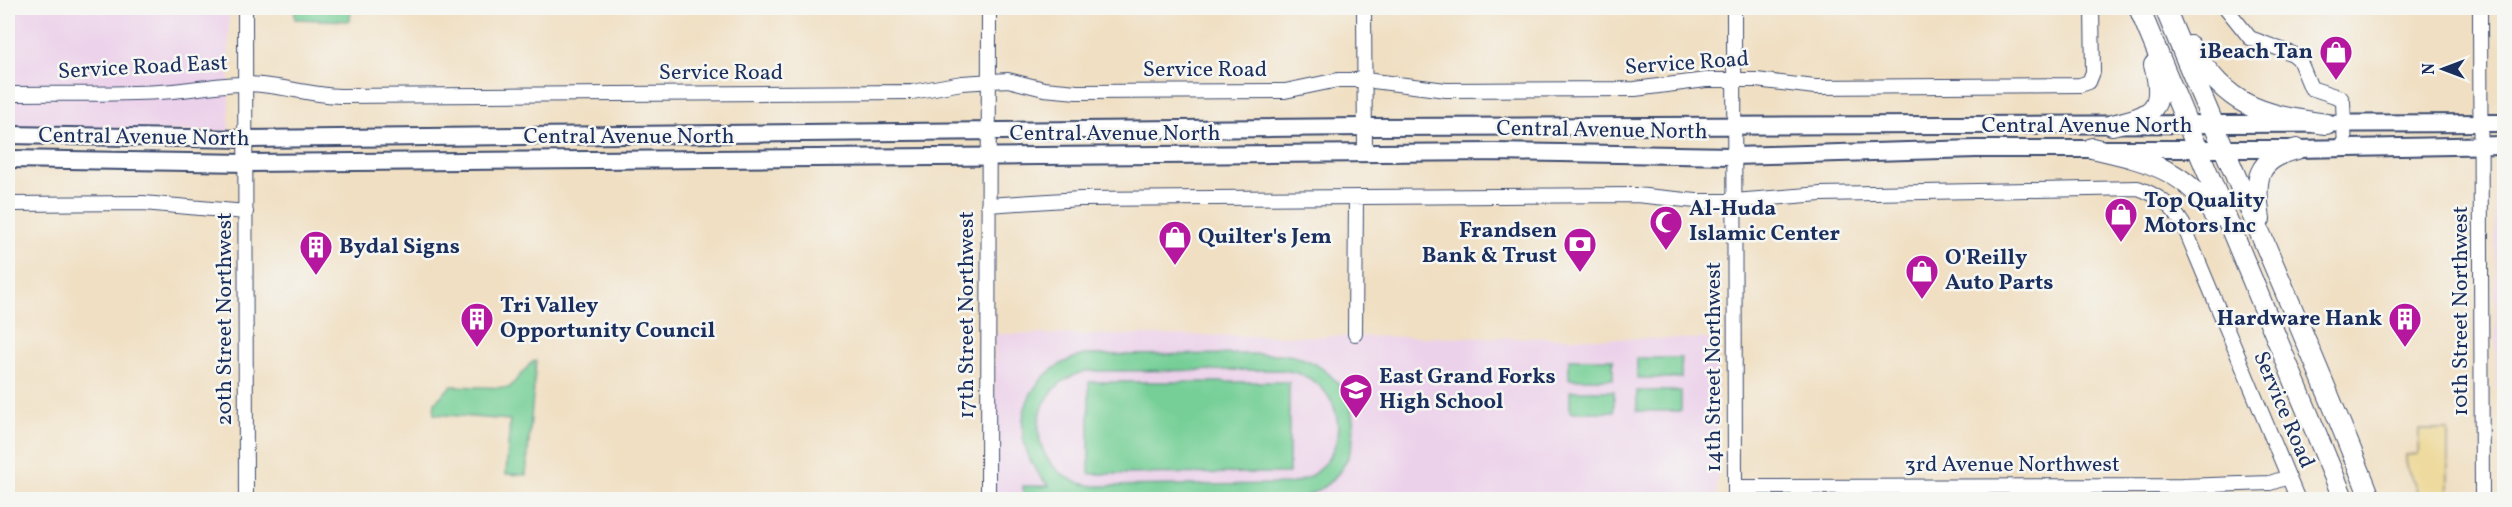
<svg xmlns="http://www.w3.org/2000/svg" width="2512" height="507" font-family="Vollkorn,serif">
<rect width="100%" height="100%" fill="#f6f6f2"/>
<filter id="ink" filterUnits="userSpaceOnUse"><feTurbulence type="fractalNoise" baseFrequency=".0167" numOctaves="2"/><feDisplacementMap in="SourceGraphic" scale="12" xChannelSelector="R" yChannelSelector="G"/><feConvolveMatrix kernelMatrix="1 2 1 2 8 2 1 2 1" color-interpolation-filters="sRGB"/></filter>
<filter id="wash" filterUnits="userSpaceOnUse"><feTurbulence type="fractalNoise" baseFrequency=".008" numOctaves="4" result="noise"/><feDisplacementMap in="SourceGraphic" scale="24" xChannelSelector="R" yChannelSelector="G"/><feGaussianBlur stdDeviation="1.35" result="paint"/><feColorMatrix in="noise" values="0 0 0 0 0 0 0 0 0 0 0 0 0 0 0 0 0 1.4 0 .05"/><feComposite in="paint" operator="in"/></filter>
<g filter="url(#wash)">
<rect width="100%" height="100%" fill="#f0dfc2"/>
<path fill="#ecd1ea" d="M8,8H229V131H8Z
M2504,178V389L2496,388L2495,188Z
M995,334L1718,339L1717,499L994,500Z"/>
<path fill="#76cf96" stroke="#487f7a" stroke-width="1.5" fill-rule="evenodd" d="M295,8H351L350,21L295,19Z
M1084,355L1280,354C1368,361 1382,478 1295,499H1024L1023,486H1049C1002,440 1020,371 1084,355ZM1086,371L1280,370C1351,375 1359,467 1290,484L1096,486C1025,480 1018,389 1086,371Z
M1637,358H1681V378H1637Z
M1569,359H1613V379H1569Z
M536,361L526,475L506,474L510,420L434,414L435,402L451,386L509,388L532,362Z
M1089,382H1289V473L1089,474Z
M1570,391H1614V412H1570Z
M1637,391H1681V411H1637Z"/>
<path fill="#eeda9e" stroke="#84847e" stroke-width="1.5" d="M2419,430H2448V499H2421L2406,466V455L2418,454Z"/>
</g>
<g filter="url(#ink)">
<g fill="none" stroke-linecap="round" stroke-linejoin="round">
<defs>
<path id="minor" d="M245,8L246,500
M1364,8L1365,154
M1734,8L1735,500
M2226,8L2250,38L2293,54L2299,59L2311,88L2341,98L2343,102L2345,149
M2480,8L2482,500
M8,94C58,93 108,95 159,92C188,91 216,84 245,84C278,84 308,95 340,96L912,92L962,83L1008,80L1044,89L1077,92L1285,91L1338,80H1365L1446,90L1635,89L1706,80H1756L1815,87L2080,85L2089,82L2093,72L2092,8
M8,204L143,203L246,212
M988,205L1080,199L1636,195L1696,201H1734L1821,194L2138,188C2160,196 2171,205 2183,224L2298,500
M1355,334L1356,197
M1735,487L2182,486L2270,483L2288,477
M988,500L989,8"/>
<path id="major" d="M8,135L247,139L1365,127L2504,123
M8,159L247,163L1495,152L1733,156L1976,149H2297L2504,145"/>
<path id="highway" d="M2139,8L2344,500
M2165,8C2232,172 2306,334 2371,500
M2190,46C2229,107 2257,114 2326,124
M2112,125C2153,115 2166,110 2154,65
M2092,148C2143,160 2186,168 2215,217
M2260,219C2254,180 2255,159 2297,149"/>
</defs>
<use href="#minor" stroke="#3b496d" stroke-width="16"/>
<use href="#major" stroke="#3b496d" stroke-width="20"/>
<use href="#highway" stroke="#3b496d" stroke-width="22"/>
<use href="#minor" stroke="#fff" stroke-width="14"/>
<use href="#major" stroke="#fff" stroke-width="16"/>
<use href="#highway" stroke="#fff" stroke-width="20"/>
</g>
</g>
<defs>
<symbol id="shop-pin" viewBox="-11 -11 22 30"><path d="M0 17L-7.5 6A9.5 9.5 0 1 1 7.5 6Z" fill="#b5179e" stroke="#f6f6f2"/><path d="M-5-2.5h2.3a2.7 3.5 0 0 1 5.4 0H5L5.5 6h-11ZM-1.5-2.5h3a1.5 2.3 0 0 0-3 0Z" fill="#fff"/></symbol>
<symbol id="mosque-pin" viewBox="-11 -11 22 30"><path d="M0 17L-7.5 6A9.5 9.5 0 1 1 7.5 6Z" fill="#b5179e" stroke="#f6f6f2"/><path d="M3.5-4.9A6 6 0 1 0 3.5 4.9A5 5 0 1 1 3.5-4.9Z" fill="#fff"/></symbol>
<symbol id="bank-pin" viewBox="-11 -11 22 30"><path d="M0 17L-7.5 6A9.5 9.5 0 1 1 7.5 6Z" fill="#b5179e" stroke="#f6f6f2"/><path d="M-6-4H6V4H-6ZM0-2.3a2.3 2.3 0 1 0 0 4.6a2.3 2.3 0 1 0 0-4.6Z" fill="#fff"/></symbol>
<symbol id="building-pin" viewBox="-11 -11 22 30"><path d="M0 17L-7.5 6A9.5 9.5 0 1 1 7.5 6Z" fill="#b5179e" stroke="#f6f6f2"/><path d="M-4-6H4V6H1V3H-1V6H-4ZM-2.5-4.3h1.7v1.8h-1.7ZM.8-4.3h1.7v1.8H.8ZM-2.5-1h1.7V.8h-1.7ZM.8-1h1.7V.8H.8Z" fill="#fff"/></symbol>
<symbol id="school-pin" viewBox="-11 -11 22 30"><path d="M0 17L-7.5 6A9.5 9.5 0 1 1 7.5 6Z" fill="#b5179e" stroke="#f6f6f2"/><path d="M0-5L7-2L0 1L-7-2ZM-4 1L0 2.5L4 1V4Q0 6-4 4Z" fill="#fff"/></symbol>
</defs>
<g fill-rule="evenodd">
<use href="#shop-pin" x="2317" y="33" width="38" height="52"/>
<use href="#shop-pin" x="2102" y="195" width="38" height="52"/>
<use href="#mosque-pin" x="1647" y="203" width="38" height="52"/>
<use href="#shop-pin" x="1156" y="218" width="38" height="52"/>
<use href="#bank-pin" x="1561" y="225" width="38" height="52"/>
<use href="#building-pin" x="297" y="228" width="38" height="52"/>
<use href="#shop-pin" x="1903" y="252" width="38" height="52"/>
<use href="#building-pin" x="458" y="300" width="38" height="52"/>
<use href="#building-pin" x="2386" y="300" width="38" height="52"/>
<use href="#school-pin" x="1337" y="371" width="38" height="52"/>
</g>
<g text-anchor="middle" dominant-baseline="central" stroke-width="5" stroke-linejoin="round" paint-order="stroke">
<g font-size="22" font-weight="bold" fill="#1b2f5e" stroke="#f6f6f2" text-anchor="start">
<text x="2313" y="52" text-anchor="end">iBeach Tan</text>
<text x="2144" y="201">Top Quality<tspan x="2144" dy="25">Motors Inc</tspan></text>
<text x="1689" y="209">Al-Huda<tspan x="1689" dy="25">Islamic Center</tspan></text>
<text x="1557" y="231" text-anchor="end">Frandsen<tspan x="1557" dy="25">Bank &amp; Trust</tspan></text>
<text x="1198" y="237">Quilter's Jem</text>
<text x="339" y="247">Bydal Signs</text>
<text x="1945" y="258">O'Reilly<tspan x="1945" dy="25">Auto Parts</tspan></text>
<text x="500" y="306">Tri Valley<tspan x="500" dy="25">Opportunity Council</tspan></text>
<text x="2382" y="319" text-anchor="end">Hardware Hank</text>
<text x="1379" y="377">East Grand Forks<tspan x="1379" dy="25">High School</tspan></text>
</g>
<g font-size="22" fill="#1b2f5e" stroke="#f6f6f2">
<text transform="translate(1687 64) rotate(-4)">Service Road</text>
<text transform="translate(143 68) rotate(-3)">Service Road East</text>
<text x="1205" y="70">Service Road</text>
<text x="721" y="73">Service Road</text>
<text x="2087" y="126">Central Avenue North</text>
<text transform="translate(1602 131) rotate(1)">Central Avenue North</text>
<text x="1115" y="134">Central Avenue North</text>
<text x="629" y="137">Central Avenue North</text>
<text transform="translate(144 138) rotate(1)">Central Avenue North</text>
<text transform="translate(2461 311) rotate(-90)">10th Street Northwest</text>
<text transform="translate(967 315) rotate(-90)">17th Street Northwest</text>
<text transform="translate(225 319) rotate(-90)">20th Street Northwest</text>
<text transform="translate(1714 367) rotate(-90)">14th Street Northwest</text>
<text transform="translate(2283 410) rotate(67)">Service Road</text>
<text x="2012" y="465">3rd Avenue Northwest</text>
</g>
</g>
<rect width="2512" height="507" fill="none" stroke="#f6f6f2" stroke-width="30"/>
<g transform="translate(2443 69) rotate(270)" stroke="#f6f6f2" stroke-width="4.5" paint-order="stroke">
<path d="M0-4.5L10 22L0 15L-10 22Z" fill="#1b2f5e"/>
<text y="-9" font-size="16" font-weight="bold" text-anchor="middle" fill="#1b2f5e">N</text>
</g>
</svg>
